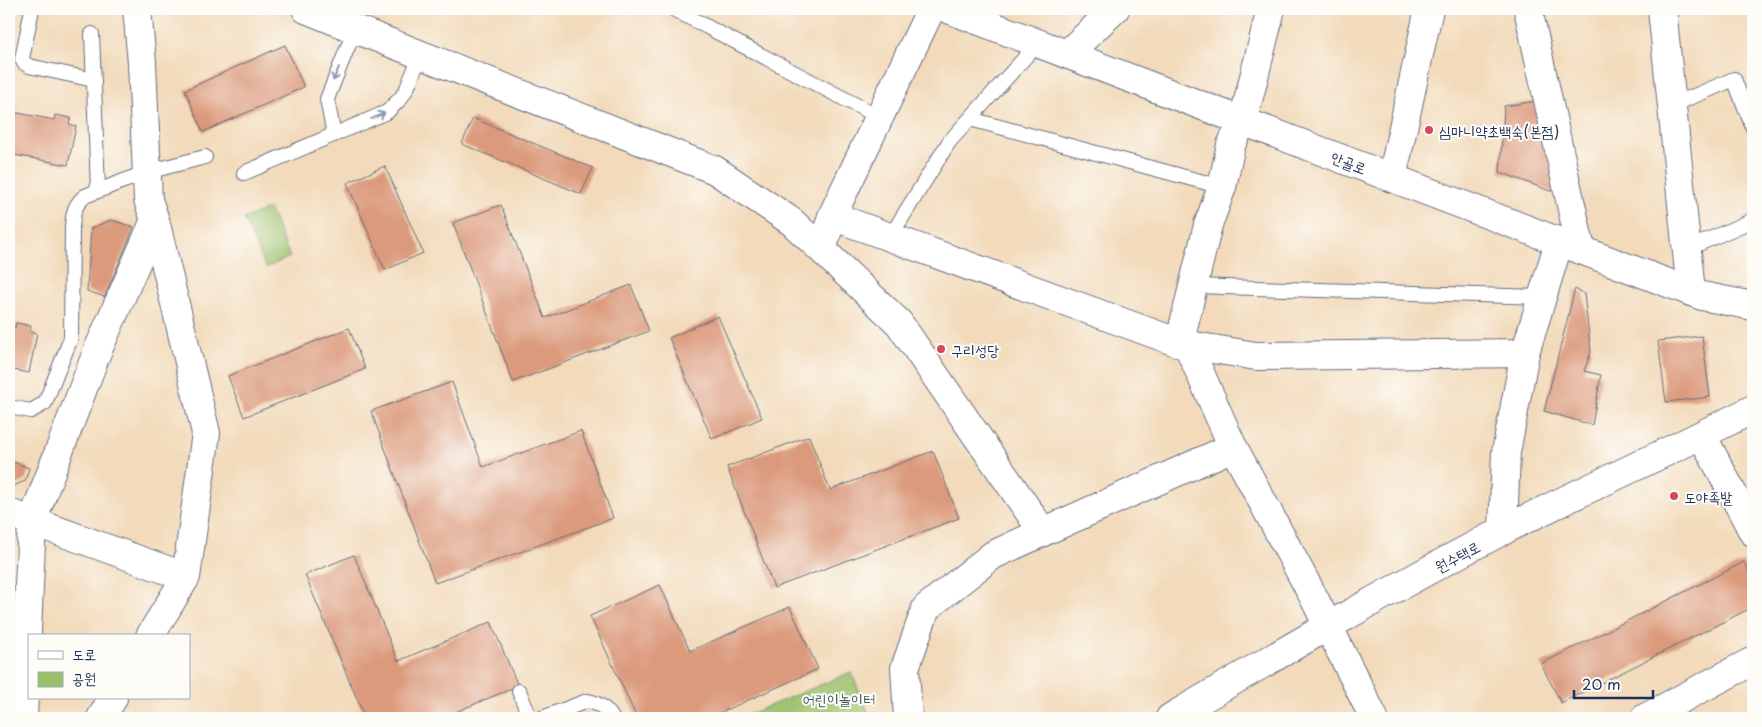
<svg xmlns="http://www.w3.org/2000/svg" width="1762" height="727" font-family="'Playpen Sans','Poor Story',sans-serif">
<rect width="100%" height="100%" fill="#fdfcf7"/>
<filter id="ink" filterUnits="userSpaceOnUse"><feTurbulence type="fractalNoise" baseFrequency=".02" numOctaves="2"/><feDisplacementMap in="SourceGraphic" scale="10" xChannelSelector="R" yChannelSelector="G"/><feConvolveMatrix kernelMatrix="1 2 1 2 8 2 1 2 1" color-interpolation-filters="sRGB"/></filter>
<filter id="wash" filterUnits="userSpaceOnUse"><feTurbulence type="fractalNoise" baseFrequency=".0096" numOctaves="4" result="noise"/><feDisplacementMap in="SourceGraphic" scale="20" xChannelSelector="R" yChannelSelector="G"/><feGaussianBlur stdDeviation="1.12" result="paint"/><feColorMatrix in="noise" values="0 0 0 0 0 0 0 0 0 0 0 0 0 0 0 0 0 1.4 0 .05"/><feComposite in="paint" operator="in"/></filter>
<g filter="url(#wash)">
<rect width="100%" height="100%" fill="#f2daba"/>
<path fill="#9bc06a" stroke="#5b7864" d="M269,208L290,257L266,268L244,219Z
M851,672L871,718H740Z"/>
<g id="blocks">
<path fill="#db9a7b" d="M285,45L304,87L203,132L185,90Z
M1538,101L1559,190L1550,191L1500,172L1504,106Z
M9,105L14,106L13,112L54,120L55,115L71,118L69,124L76,126L68,165L9,154Z
M473,118L593,168L581,194L462,144Z
M385,166L423,253L385,270L347,183Z
M501,205L545,318L631,285L649,331L513,382L453,223Z
M111,220L134,227L105,297L87,291L91,228Z
M1575,289L1584,294L1591,352L1584,371L1601,375L1592,425L1544,411Z
M718,316L762,418L712,439L669,338Z
M16,323L31,326L30,332L37,333L29,373L9,369V327L15,328Z
M349,328L365,369L244,417L228,376Z
M1702,336L1710,397L1666,402L1658,341Z
M452,382L483,467L581,431L613,518L435,583L371,411Z
M809,436L830,490L933,451L959,518L774,588L727,467Z
M9,460L29,468L25,481L9,488Z
M354,555L398,661L491,622L518,686L441,718H365L305,575Z
M1744,562L1753,580V607L1561,703L1541,664Z
M660,585L690,651L790,607L818,669L708,718H637L590,616Z"/>
</g>
</g>
<g filter="url(#ink)">
<use href="#blocks" fill-opacity="0" stroke="#666b7e" stroke-width="1"/>
<g fill="none" stroke-linecap="round" stroke-linejoin="round">
<defs>
<path id="lane" d="M32,9L22,59L24,63L29,66L94,80
M673,9L879,117
M92,34L98,190
M1673,105L1734,79L1753,128
M970,119L1222,187
M334,135L327,99L355,29
M244,173L387,112L401,98L407,88L421,54
M890,237L949,142L1038,43
M1687,249L1753,220
M1194,286L1542,297
M9,407L31,411L45,403L71,338L72,227C73,214 74,205 85,196L147,172L205,157
M519,691L530,718
M542,718L587,701C599,703 606,708 612,718"/>
<path id="street" d="M137,9L142,63L148,200L155,220L206,433L186,577L150,636
M306,9L355,29L715,170L792,222L822,250
M1271,9L1243,121L1231,145L1222,187L1208,225L1182,332L1231,443L1313,596L1374,718
M1528,9L1581,250
M1662,9L1691,292
M1067,54L1115,9
M1392,178L1429,9
M832,216L1182,344L1256,356L1525,353
M1702,435L1753,532
M9,513L186,577
M1503,531L1506,452L1525,353L1559,242
M1043,532L1233,447
M23,718L32,522L97,352L155,220
M101,718L113,698
M908,718L905,668L926,608L993,555L1043,532L899,323L822,250L832,216L931,9
M1170,718C1279,654 1389,590 1502,531C1585,489 1670,452 1753,409
M1645,718L1753,661"/>
<path id="secondary" d="M948,9L1702,296L1753,306"/>
</defs>
<use href="#lane" stroke="#666b7e" stroke-width="16"/>
<use href="#street" stroke="#666b7e" stroke-width="30"/>
<use href="#secondary" stroke="#666b7e" stroke-width="30"/>
<use href="#lane" stroke="#fff" stroke-width="14"/>
<use href="#street" stroke="#fff" stroke-width="28"/>
<use href="#secondary" stroke="#fff" stroke-width="28"/>
</g>
<defs><path id="oneway-shaft" d="M-6 0H5M1.5-3L5.5 0L1.5 3" fill="none" stroke-width="1.6" stroke-linecap="round" stroke-linejoin="round" transform="scale(1.25)"/></defs>
<g stroke="#8d97ae">
<use href="#oneway-shaft" transform="translate(336 74) rotate(113)"/>
<use href="#oneway-shaft" transform="translate(378 116) rotate(-24)"/>
</g>
</g>
<g fill="#d1495b" stroke="#fdfcf7" stroke-width="2">
<circle cx="1429" cy="130" r="5"/>
<circle cx="941" cy="349" r="5"/>
<circle cx="1674" cy="496" r="5"/>
</g>
<g text-anchor="middle" dominant-baseline="central" stroke-width="4" stroke-linejoin="round" paint-order="stroke">
<g font-size="15" fill="#1b2f5e" stroke="#fdfcf7" text-anchor="start">
<text x="1439" y="130">심마니약초백숙(본점)</text>
<text x="951" y="349">구리성당</text>
<text x="1684" y="496">도야족발</text>
</g>
<g font-size="15" fill="#1b2f5e" stroke="#fdfcf7">
<text transform="translate(1349 162) rotate(21)">안골로</text>
<text transform="translate(1457 556) rotate(-28)">원수택로</text>
</g>
<g font-size="15" fill="#415a62" stroke="#fdfcf7">
<text x="839" y="698">어린이놀이터</text>
</g>
</g>
<rect width="1762" height="727" fill="none" stroke="#fdfcf7" stroke-width="30"/>
<rect x="28" y="634" width="162" height="65" fill="#fdfcf7" stroke="#a3aaba"/>
<rect x="38" y="651" width="25" height="8" fill="#ffffff" stroke="#a3aaba"/>
<text x="72" y="660" font-size="15" fill="#1b2f5e">도로</text>
<rect x="38" y="672" width="25" height="15" fill="#9bc06a" stroke="#a3aaba"/>
<text x="72" y="684" font-size="15" fill="#1b2f5e">공원</text>
<path d="M1574 690v8h79v-8" fill="none" stroke="#1b2f5e" stroke-width="2.5"/>
<text x="1582" y="690" font-size="15" fill="#1b2f5e" stroke="#fdfcf7" stroke-width="4" paint-order="stroke">20 m</text>
</svg>
